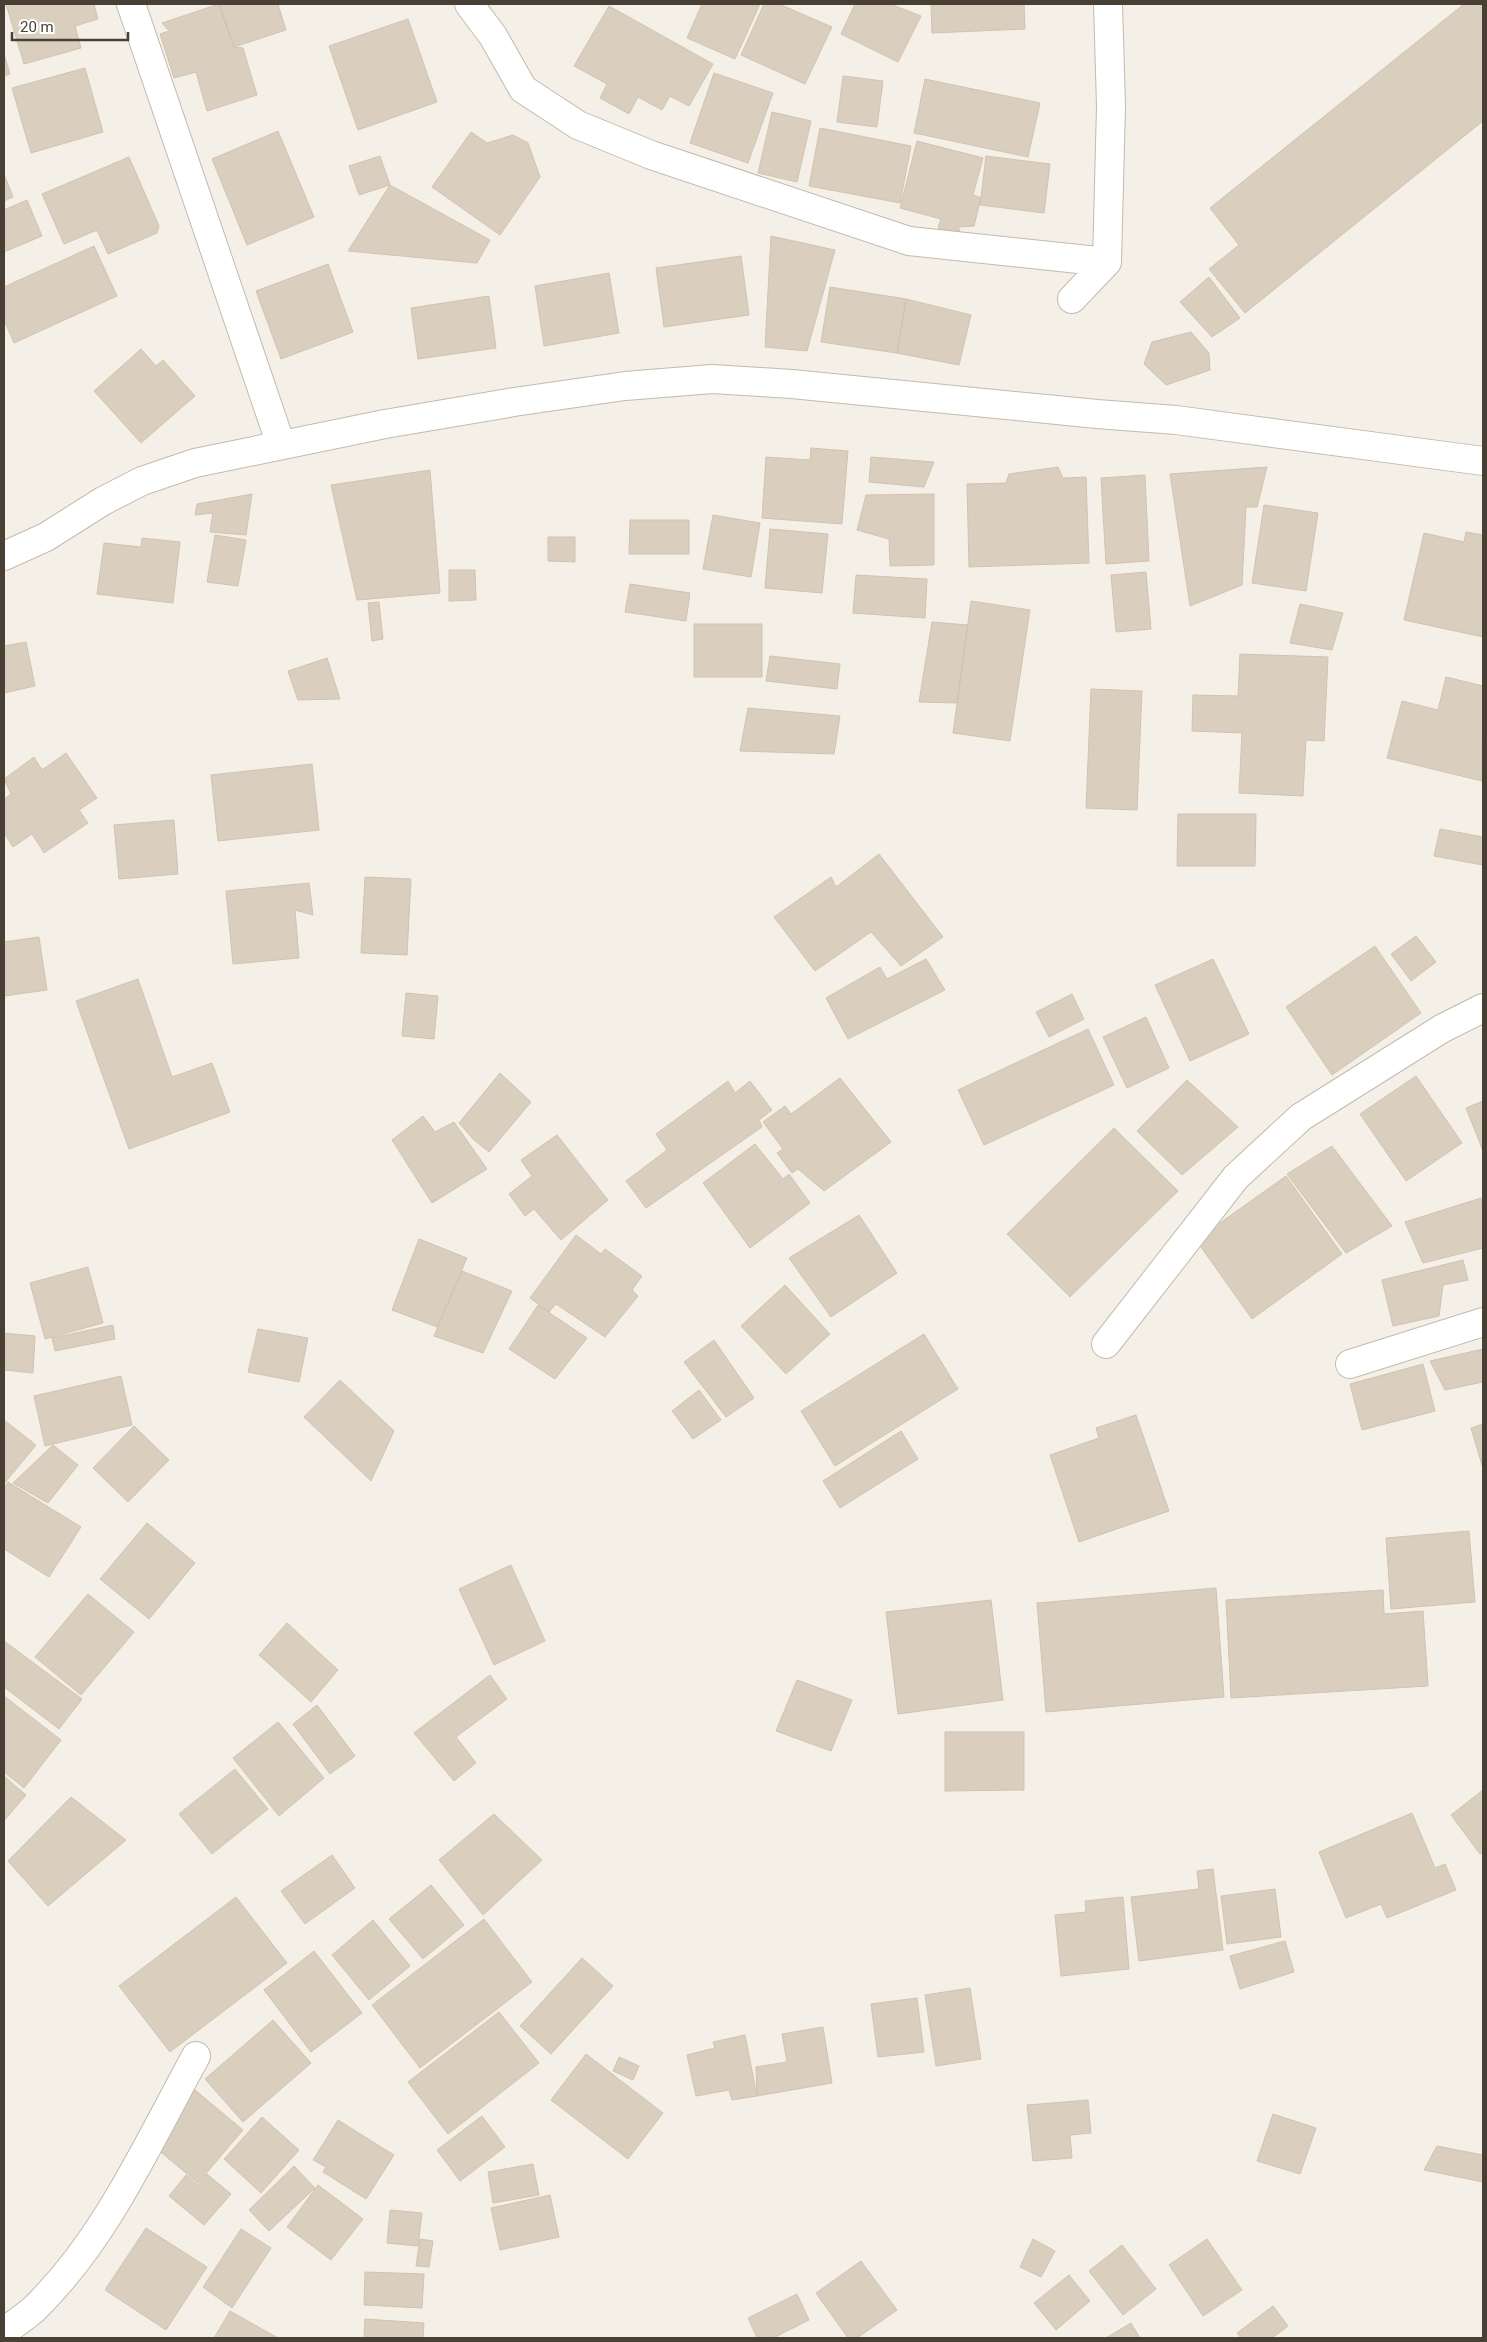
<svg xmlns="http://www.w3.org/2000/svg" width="1487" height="2342" font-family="Roboto,sans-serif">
<rect width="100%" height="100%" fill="#f4f0e7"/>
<path fill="#dacebf" stroke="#d2c3ae" d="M6,4H94L98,19L75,26L81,48L24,64Z
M219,4H278L286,30L234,47Z
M219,4L234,47L243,48L257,95L207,111L196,72L174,78L160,34L169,31L162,23Z
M702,4H760L735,59L687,38Z
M764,4H779L832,27L805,84L741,55Z
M855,4H890L921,16L898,62L841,34Z
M931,4H1024L1025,29L932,33Z
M1464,4H1483V121L1245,313L1209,269L1239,245L1210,208Z
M609,6L713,64L689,106L670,96L662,110L638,97L629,114L600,98L607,84L574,66Z
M408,19L437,102L358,130L329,46Z
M4,54L10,74L4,76Z
M85,68L103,132L31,153L12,88Z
M714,73L773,93L748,163L690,143Z
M843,76L883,81L877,127L837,122Z
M925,79L1040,103L1028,157L914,133Z
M772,112L811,121L797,182L758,173Z
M820,128L911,146L900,203L809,186Z
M278,131L314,217L247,245L212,159Z
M471,132L487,143L513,135L528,143L540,177L500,235L432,187Z
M917,141L983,158L973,195L981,198L974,226L958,227L961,234L938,228L941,219L900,208Z
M380,156L390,185L359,195L349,166Z
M986,156L1050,164L1044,213L980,205Z
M129,157L159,226L157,233L108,254L97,230L64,244L42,194Z
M4,174L13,197L4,201Z
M390,185L490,240L477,263L348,251Z
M27,200L42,236L4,252V210Z
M771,236L835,250L807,351L765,347Z
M94,246L117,296L14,343L4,320V287Z
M741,256L749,315L664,327L656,268Z
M328,264L353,332L281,359L256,291Z
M609,273L619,333L544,346L535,286Z
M1209,277L1240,318L1212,337L1180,302Z
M830,287L906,299L897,353L821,342Z
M489,296L496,348L418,359L411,308Z
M906,299L971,315L959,365L897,353Z
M1191,332L1209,353L1210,370L1166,385L1144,364L1152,342Z
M141,349L156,366L163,360L195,396L141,443L94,391Z
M811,448L848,451L842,524L762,518L766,457L810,460Z
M871,457L934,462L924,487L869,482Z
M1058,467L1063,478L1086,477L1089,563L969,567L967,484L1006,483L1009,474Z
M1267,467L1257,507H1246L1242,585L1190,606L1170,474Z
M430,470L440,593L357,600L331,485Z
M1145,475L1149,561L1106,564L1101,478Z
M252,494L246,535L210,532L213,513L195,515L197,504Z
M934,494V565L890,566L889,539L857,530L866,495Z
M1264,505L1318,513L1306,591L1252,583Z
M713,515L760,523L751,577L703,569Z
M630,520H689V554H629Z
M770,529L828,534L822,593L765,588Z
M1466,532L1483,535V637L1404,620L1424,533L1464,542Z
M215,535L246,540L238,586L207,582Z
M548,537H575V562L548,561Z
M142,538L180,542L173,603L97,594L104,543L141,547Z
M449,570H475L476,600L449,601Z
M1146,572L1151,629L1116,632L1111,575Z
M856,575L927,579L925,618L853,613Z
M630,584L690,593L686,621L625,612Z
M971,601L1030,610L1010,741L953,733Z
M379,602L383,639L372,641L368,603Z
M1300,604L1343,613L1332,650L1290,643Z
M932,622L968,625L957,703L919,702Z
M694,624H762V677H694Z
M26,642L35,686L4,693V646Z
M1240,654L1328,657L1324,741L1306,740L1303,796L1239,793L1242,733L1192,731L1193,695L1238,696Z
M770,656L840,664L837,689L766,681Z
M327,658L340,699L298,700L288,671Z
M1446,677L1483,686L1482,781L1387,758L1402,701L1438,710Z
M1091,689L1142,691L1137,810L1086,808Z
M748,708L840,716L834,754L740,751Z
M66,753L97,798L79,810L88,823L44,853L32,834L13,847L4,833V799L11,794L4,779L34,757L42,770Z
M312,764L319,830L218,841L211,775Z
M1178,814H1256L1255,866H1177Z
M174,820L178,874L119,879L114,825Z
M1440,829L1483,837V865L1434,856Z
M879,854L943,937L901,966L871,932L815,971L774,917L831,877L836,887Z
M365,877L411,879L407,955L361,953Z
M309,883L313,915L295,910L299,958L233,964L226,891Z
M1416,936L1436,962L1411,981L1391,954Z
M39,937L47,990L4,996V942Z
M1375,946L1421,1013L1332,1075L1286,1007Z
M926,959L945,990L848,1039L826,998L880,967L887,979Z
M1213,959L1249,1034L1190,1061L1155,985Z
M138,979L172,1077L212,1063L230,1112L129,1149L76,1001Z
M406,993L438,996L434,1039L402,1036Z
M1072,994L1084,1019L1049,1037L1036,1012Z
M1146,1017L1169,1068L1127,1088L1103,1037Z
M1088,1029L1114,1085L984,1145L958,1090Z
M500,1073L531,1102L489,1152L474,1140L459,1123Z
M1416,1076L1462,1143L1406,1181L1360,1114Z
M840,1078L891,1142L824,1191L798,1169L792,1173L777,1153L783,1149L763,1122L785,1106L791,1114Z
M1187,1080L1238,1127L1182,1175L1137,1131Z
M728,1081L735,1093L750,1081L772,1110L759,1120L762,1127L646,1208L626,1181L667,1150L656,1134Z
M1483,1101V1151L1466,1108Z
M423,1116L435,1132L454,1122L487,1169L432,1203L392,1140Z
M1114,1128L1178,1191L1070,1297L1007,1234Z
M557,1135L608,1200L561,1240L534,1209L525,1216L509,1194L532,1176L521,1160Z
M755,1144L783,1179L789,1174L810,1203L750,1248L703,1183Z
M1332,1146L1392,1226L1346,1253L1287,1174Z
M1286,1176L1342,1254L1252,1319L1196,1240Z
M1481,1198L1483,1208V1248L1423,1263L1405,1222Z
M859,1215L897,1273L831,1317L789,1258Z
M576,1235L601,1254L605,1249L642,1276L632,1290L638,1296L605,1337L556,1304L549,1312L530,1298Z
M419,1239L467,1258L437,1327L392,1310Z
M1463,1260L1468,1280L1443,1285L1439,1316L1393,1326L1382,1280Z
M88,1267L103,1323L45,1339L30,1283Z
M462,1271L512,1291L483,1353L434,1336Z
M785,1285L830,1334L786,1374L741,1326Z
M538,1305L587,1338L555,1379L509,1349Z
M113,1325L115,1339L55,1351L52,1338Z
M258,1329L308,1338L299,1382L248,1372Z
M4,1333L35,1336L33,1373L4,1370Z
M924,1334L958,1389L835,1466L801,1411Z
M714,1340L754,1398L726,1417L684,1362Z
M1483,1349V1382L1445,1390L1430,1361Z
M1423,1364L1435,1411L1362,1430L1350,1384Z
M121,1376L132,1425L45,1446L34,1396Z
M340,1380L394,1431L371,1481L304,1417Z
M699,1390L721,1420L693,1439L672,1411Z
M1136,1415L1169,1511L1079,1542L1050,1455L1099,1438L1096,1428Z
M4,1420L36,1445L4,1484Z
M1483,1424V1469L1471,1428Z
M134,1426L169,1460L128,1502L93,1468Z
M901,1431L918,1459L840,1508L823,1481Z
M53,1445L78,1465L48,1503L13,1483Z
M8,1482L81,1527L49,1577L4,1549V1488Z
M147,1523L195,1563L149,1619L100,1579Z
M1469,1531L1475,1602L1391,1609L1386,1538Z
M511,1565L545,1641L494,1665L459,1589Z
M1216,1588L1224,1697L1046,1712L1037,1603Z
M1383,1590L1384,1614L1423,1611L1428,1686L1231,1698L1226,1600Z
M88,1594L134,1632L81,1695L35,1657Z
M991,1600L1003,1700L898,1714L886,1612Z
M287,1623L338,1670L311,1702L259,1655Z
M4,1641L82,1699L59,1729L4,1687Z
M490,1675L507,1699L456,1737L476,1763L454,1781L414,1733Z
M797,1680L852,1700L831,1751L776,1731Z
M4,1696L61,1740L24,1788L4,1772Z
M317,1705L355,1756L330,1774L293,1724Z
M278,1722L324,1778L279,1816L233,1758Z
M945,1732H1024V1790L945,1791Z
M235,1769L268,1809L212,1854L179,1814Z
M4,1776L26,1795L4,1821Z
M1483,1790V1852L1480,1854L1451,1815Z
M71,1797L126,1840L48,1906L8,1861Z
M1412,1813L1435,1868L1445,1864L1456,1890L1387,1918L1381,1904L1346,1918L1319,1852Z
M494,1814L542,1860L483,1915L439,1860Z
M332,1855L355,1888L305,1924L281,1891Z
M1213,1869L1223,1950L1139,1961L1131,1897L1199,1889L1197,1871Z
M431,1885L464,1925L423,1959L389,1919Z
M1275,1889L1281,1937L1227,1944L1221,1896Z
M236,1897L287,1963L170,2052L119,1986Z
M1123,1897L1129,1969L1061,1976L1055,1915L1086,1912L1085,1901Z
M484,1919L532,1982L420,2068L372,2005Z
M373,1920L410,1966L369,2000L332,1955Z
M1285,1941L1294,1972L1240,1989L1230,1956Z
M314,1951L362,2013L311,2052L264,1990Z
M582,1958L613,1986L551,2054L520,2026Z
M970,1988L981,2059L936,2066L925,1995Z
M917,1998L924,2052L878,2057L871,2004Z
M499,2012L539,2063L448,2134L408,2082Z
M273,2020L311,2063L243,2122L205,2079Z
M823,2027L832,2083L757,2096L756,2067L787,2062L782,2034Z
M745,2035L757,2096L732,2100L729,2090L696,2096L687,2055L715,2048L713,2042Z
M586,2054L663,2113L628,2159L551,2100Z
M619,2057L639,2066L633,2080L613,2071Z
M195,2090L243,2130L198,2183L150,2143Z
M1088,2100L1091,2133L1070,2135L1072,2158L1033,2161L1027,2105Z
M1273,2114L1316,2128L1300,2174L1257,2161Z
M482,2116L505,2147L460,2181L437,2150Z
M262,2117L299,2150L261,2193L224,2159Z
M338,2120L394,2155L366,2199L323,2172L326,2167L313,2160Z
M1437,2146L1483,2155V2182L1424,2170Z
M533,2164L539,2195L493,2203L488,2172Z
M294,2166L315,2188L269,2231L249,2210Z
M207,2174L231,2194L204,2225L169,2196L186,2175L198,2185Z
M318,2185L363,2219L331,2260L287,2227Z
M550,2195L559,2237L500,2250L491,2208Z
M390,2210L422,2213L418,2246L387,2243Z
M146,2228L207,2267L166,2330L105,2290Z
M241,2229L271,2248L232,2308L203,2287Z
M420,2239L433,2241L429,2267L416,2266Z
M1033,2239L1055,2251L1041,2277L1020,2267Z
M1207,2239L1242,2290L1203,2316L1169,2265Z
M1122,2245L1156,2289L1123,2315L1089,2271Z
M861,2261L897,2310L857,2338H848L816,2293Z
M365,2272L424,2274L422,2308L364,2305Z
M1069,2275L1090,2301L1056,2330L1034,2303Z
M797,2294L809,2320L773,2338H757L748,2318Z
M1273,2306L1288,2326L1272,2338H1241L1237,2333Z
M230,2311L278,2338H214Z
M365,2319L424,2323L423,2338H364Z
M1131,2323L1140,2338H1106Z"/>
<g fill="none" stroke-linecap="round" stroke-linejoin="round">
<defs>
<path id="street" d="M131,4L281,445
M469,4L493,36L523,89L578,125L651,155L909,241L1107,262
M1072,299L1107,262L1111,106L1108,4
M4,556L46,537L103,501L142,481L195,463L385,424L514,402L625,386L712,379L792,384L1097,414L1176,420L1483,461
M1106,1344L1236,1177L1301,1117L1443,1028L1483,1008
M1350,1364L1483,1322
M4,2332C14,2324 25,2317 34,2309C106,2239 148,2143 196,2056"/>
</defs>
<use href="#street" stroke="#c3bbac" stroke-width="30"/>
<use href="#street" stroke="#fff" stroke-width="28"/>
</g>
<rect width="1487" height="2342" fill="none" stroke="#484035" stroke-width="10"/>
<path d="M12 32v8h116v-8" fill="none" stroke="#484035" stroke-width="2.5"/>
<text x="20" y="32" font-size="15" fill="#484035" stroke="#ffffff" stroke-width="4" paint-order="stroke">20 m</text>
</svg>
